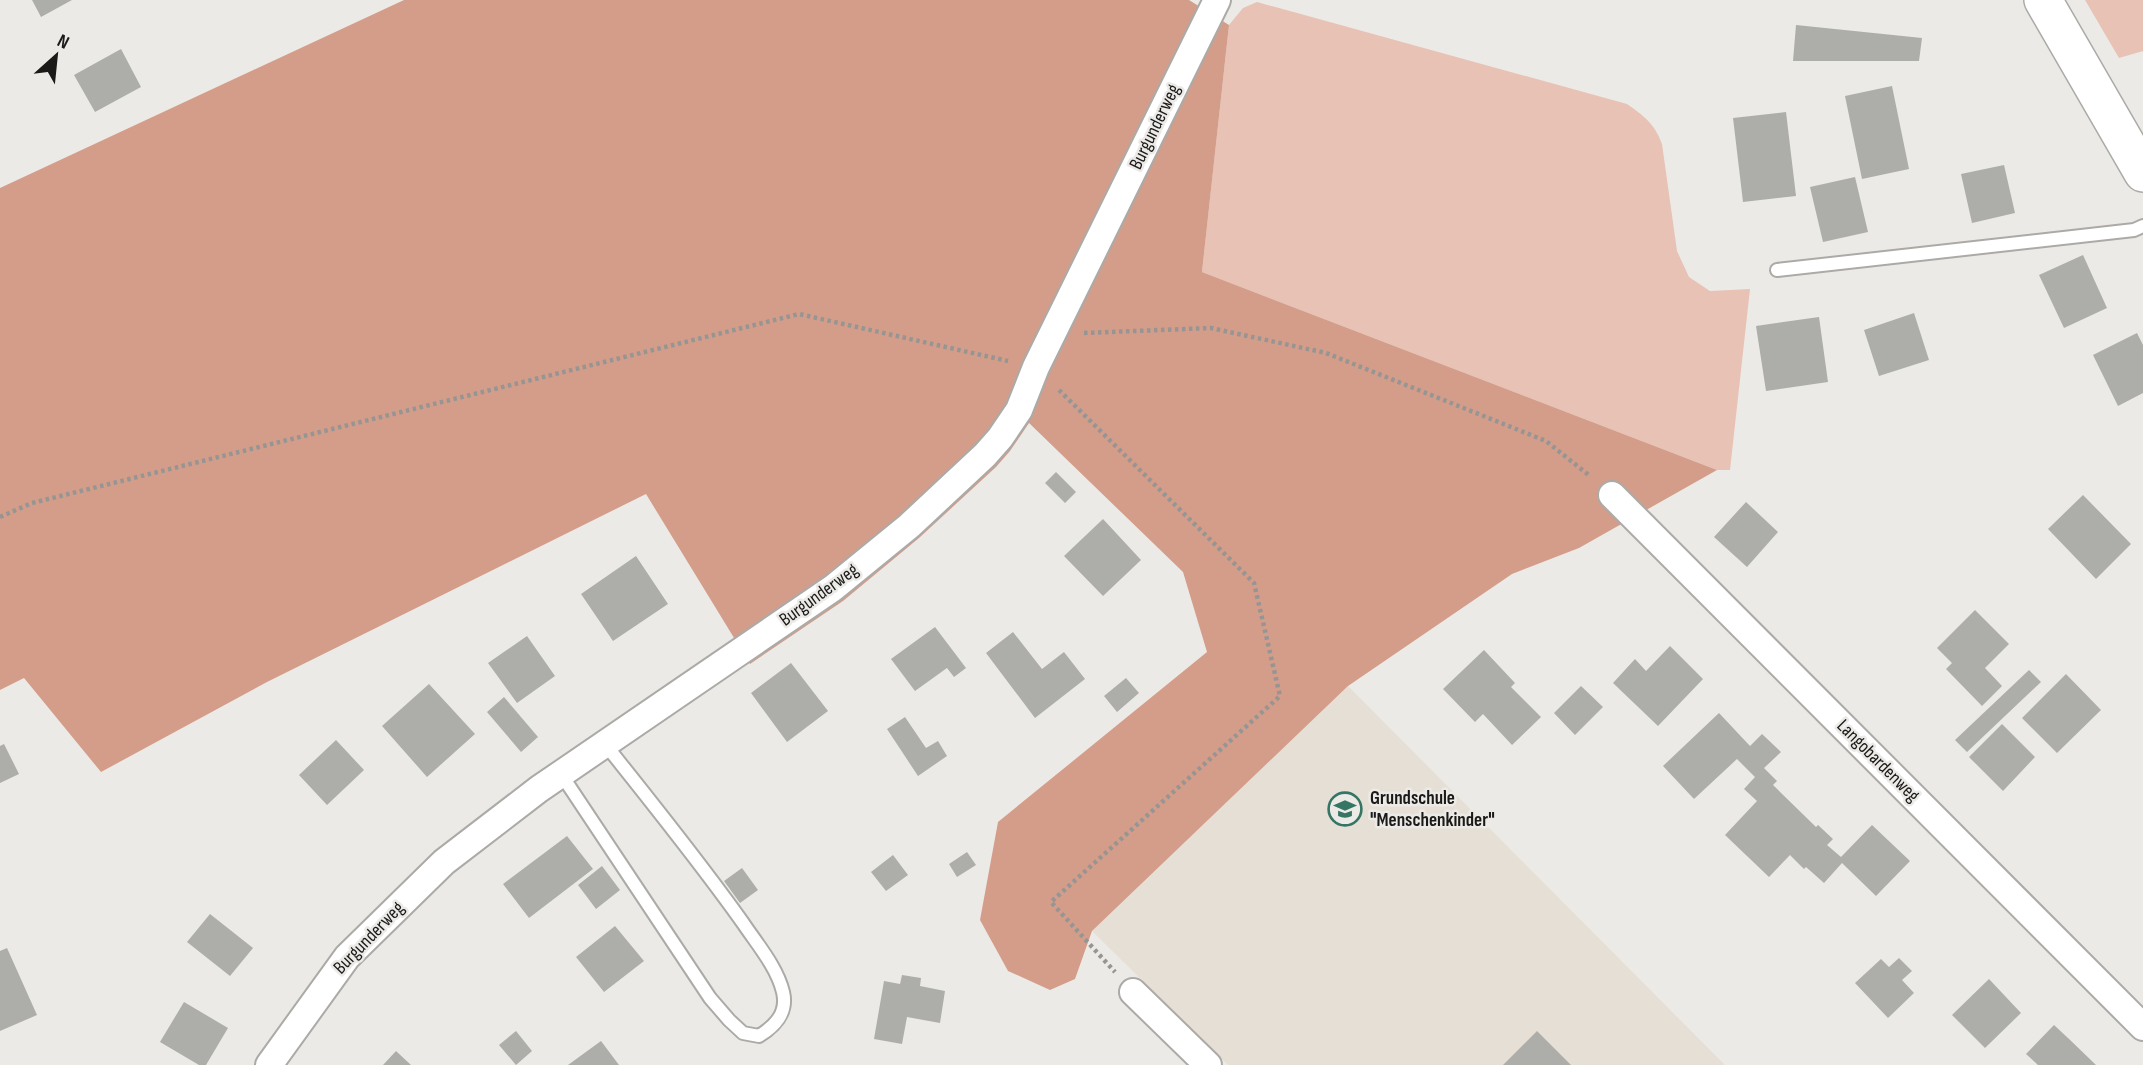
<svg xmlns="http://www.w3.org/2000/svg" width="2143" height="1065" font-family="'Sofia Sans Condensed',sans-serif">
<rect width="100%" height="100%" fill="#eceae7"/>
<path fill="#e6dfd6" d="M1348,686L1725,1065H1228L1092,931Z"/>
<path fill="#e7c2b5" d="M2085,0H2143V51L2119,58Z
M1257,2L1627,104C1644,116 1655,124 1662,144L1677,251L1689,277L1710,291L1750,289L1730,470H1717L1202,272L1229,25L1243,8Z"/>
<path fill="#d49d8a" d="M404,0H1189L1229,25L1202,272L1717,470L1579,548L1512,574L1348,686L1092,931L1075,979L1050,990L1008,971L980,920L998,822L1207,652L1183,572L1029,423L1010,451L996,467L919,538L843,601L750,664L646,494L267,682L101,772L24,678L0,690V188Z"/>
<path fill="#adadaa" d="M32,0H72L41,17Z
M1796,25L1922,38L1919,61H1793Z
M121,49L141,87L95,112L74,75Z
M1892,86L1909,169L1862,179L1845,96Z
M1786,112L1796,196L1743,202L1733,118Z
M2004,165L2015,213L1972,223L1961,174Z
M1855,177L1868,232L1823,242L1810,187Z
M2083,255L2107,308L2064,328L2039,275Z
M1914,313L1929,360L1879,376L1864,330Z
M1819,317L1828,382L1766,391L1756,326Z
M2137,333L2143,345V393L2118,406L2093,355Z
M1056,472L1076,492L1065,503L1045,483Z
M2083,495L2131,544L2096,579L2048,529Z
M1746,502L1778,532L1747,567L1714,537Z
M1103,519L1141,560L1103,596L1064,556Z
M636,556L668,604L613,641L581,594Z
M1975,610L2009,644L1985,668L2002,686L1982,706L1946,669L1952,663L1937,648Z
M935,627L966,668L954,677L947,668L915,691L891,659Z
M1013,632L1042,669L1064,652L1085,679L1035,718L986,653Z
M527,636L555,676L517,703L488,663Z
M1670,646L1703,679L1658,726L1613,683L1635,659L1646,671Z
M1484,650L1515,683L1511,687L1541,717L1512,745L1483,714L1475,722L1443,689Z
M791,663L828,711L787,742L751,693Z
M2029,670L2041,682L1967,752L1955,740Z
M2066,674L2101,710L2057,753L2022,718Z
M1126,678L1139,693L1117,712L1104,696Z
M429,684L475,734L427,777L382,726Z
M1581,686L1603,707L1575,735L1554,713Z
M504,697L538,737L521,752L487,712Z
M1719,713L1750,746L1762,734L1781,752L1764,768L1777,781L1773,785L1816,827L1818,825L1833,839L1827,845L1841,857L1872,825L1910,861L1876,896L1842,863L1824,883L1806,867L1804,869L1790,855L1769,877L1725,835L1757,801L1744,789L1755,777L1737,759L1694,799L1663,766Z
M905,717L926,748L938,741L947,756L918,776L887,729Z
M2002,724L2035,757L2003,791L1969,757Z
M336,740L364,770L327,805L299,775Z
M4,744L19,774L0,783V746Z
M567,836L593,869L529,918L503,884Z
M967,852L976,865L957,877L949,864Z
M893,855L908,875L886,891L871,872Z
M602,866L620,890L596,909L578,885Z
M742,868L758,890L740,903L724,881Z
M210,914L253,948L230,976L187,942Z
M615,926L644,961L604,992L576,957Z
M7,948L37,1015L0,1031V951Z
M1899,958L1912,971L1902,980L1914,993L1888,1018L1855,983L1881,959L1889,967Z
M902,975L921,978L920,986L945,991L940,1023L907,1017L902,1044L874,1039L884,981L900,984Z
M1989,979L2021,1013L1985,1048L1952,1015Z
M184,1002L228,1028L206,1065H199L160,1042Z
M2054,1025L2068,1038L2096,1065H2038L2026,1054Z
M516,1031L532,1051L516,1065L499,1045Z
M1537,1031L1571,1065H1503Z
M601,1041L619,1065H568Z
M396,1051L411,1065H383Z"/>
<g fill="none" stroke-linecap="round" stroke-linejoin="round">
<defs>
<path id="lane" d="M1777,270L2134,230L2143,226
M561,774L710,998L729,1020L743,1033L759,1036C775,1026 788,1013 783,992C777,967 757,944 743,923C699,861 652,803 605,744"/>
<path id="street" d="M1612,495L2143,1027
M1133,992L1208,1065
M269,1065L347,957L444,862L539,789L833,588L909,526L985,455L1000,438L1019,410L1036,367L1217,0"/>
<path id="secondary" d="M2043,0L2143,173"/>
</defs>
<use href="#lane" stroke="#acaaa7" stroke-width="16"/>
<use href="#street" stroke="#acaaa7" stroke-width="30"/>
<use href="#secondary" stroke="#acaaa7" stroke-width="40"/>
<path stroke="#969593" stroke-width="4.5" stroke-dasharray="3.5 3.5" stroke-linecap="butt" d="M1084,333L1211,328L1326,353L1546,441L1590,476
M1059,390L1254,583L1280,696L1051,902L1115,972
M0,517L32,503L799,314L1008,361"/>
<use href="#lane" stroke="#fff" stroke-width="12"/>
<use href="#street" stroke="#fff" stroke-width="26"/>
<use href="#secondary" stroke="#fff" stroke-width="37"/>
</g>
<defs>
<symbol id="school-ring" viewBox="-11 -11 22 22"><circle r="9.5" fill="#eceae7" stroke="#347564" stroke-width="1.5"/><path d="M0-5L7-2L0 1L-7-2ZM-4 1L0 2.5L4 1V4Q0 6-4 4Z" fill="#347564"/></symbol>
</defs>
<g fill-rule="evenodd">
<use href="#school-ring" x="1326" y="790" width="38" height="38"/>
</g>
<g text-anchor="middle" dominant-baseline="central" stroke-width="5" stroke-linejoin="round" paint-order="stroke">
<g font-size="19" fill="#1b1a19" stroke="#eceae7">
<text transform="translate(1155 127) rotate(-64)">Burgunderweg</text>
<text transform="translate(819 595) rotate(-36)">Burgunderweg</text>
<text transform="translate(1878 761) rotate(45)">Langobardenweg</text>
<text transform="translate(369 938) rotate(-46)">Burgunderweg</text>
</g>
<g font-size="19" font-weight="bold" fill="#1b1a19" stroke="#eceae7" text-anchor="start">
<text x="1370" y="798">Grundschule<tspan x="1370" dy="22">"Menschenkinder"</tspan></text>
</g>
</g>
<g transform="translate(56 56) rotate(27)" stroke="#eceae7" stroke-width="5" paint-order="stroke">
<path d="M0-5L12 26L0 18L-12 26Z" fill="#1b1a19"/>
<text y="-10" font-size="19" font-weight="bold" text-anchor="middle" fill="#1b1a19">N</text>
</g>
</svg>
